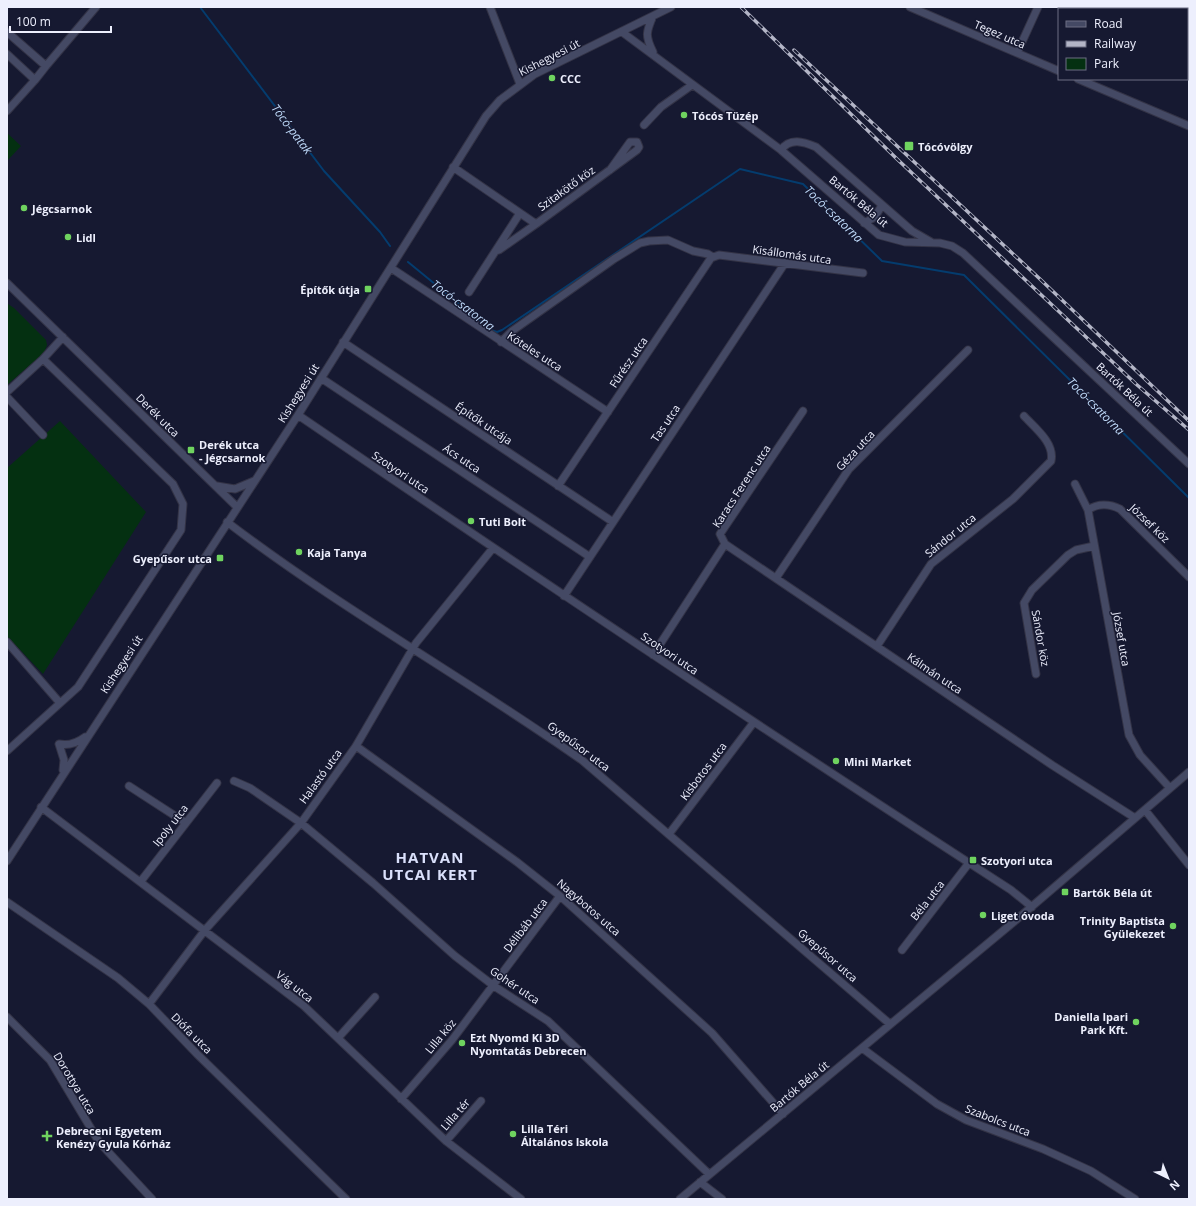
<svg xmlns="http://www.w3.org/2000/svg" width="1196" height="1206" font-family="'Open Sans',sans-serif">
<rect width="100%" height="100%" fill="#161931"/>
<path fill="#043011" d="M7,133L21,146L7,161Z
M8,304L14,308L46,340L47,345L44,353L7,385Z
M60,421L146,512L43,674L7,636V468Z"/>
<g fill="none" stroke-linecap="round" stroke-linejoin="round">
<path stroke="#043c6e" stroke-width="2" d="M200,7L324,171L380,232L390,246
M408,262L491,330L497,332L502,330L740,169L803,184L882,261L964,275L1189,498"/>
<defs>
<path id="minor" d="M490,7L520,84
M910,7L1059,71
M1154,7L1159,9
M1187,20L1189,21
M7,32L46,66L96,7
M622,32L781,150L879,235L905,242L940,243L952,246L963,253L1189,464
M653,52C645,36 646,32 653,16
M1017,53L1038,7
M7,54L35,80L7,111
M1078,79L1189,126
M35,80L46,66
M644,125L661,107L692,85
M781,150C790,137 804,142 816,147L912,231L931,242
M453,167L536,224L637,150L639,147L637,142H630L610,170
M864,223L875,217L882,205
M499,250L536,224
M391,268L608,412
M7,283L237,507
M469,292L520,213
M343,342L613,522
M501,342L512,331L614,259L640,243L649,241L668,240L693,251L708,254L713,257
M321,378L590,557
M7,392L43,359L63,337
M7,397L43,435
M803,411L720,534L725,544L1052,765L1135,818
M298,415C534,576 771,735 1011,890L1032,907
M1075,484L1088,510L1129,735L1140,755L1170,788
M217,486L235,489L254,481
M558,486L711,258L719,255L863,273
M1088,510C1098,503 1110,504 1120,509L1189,577
M227,522C341,609 467,679 583,761L890,1024
M776,578L849,469L968,350
M564,596L785,263
M7,642L60,703
M877,646L931,564L1013,499L1051,461C1055,443 1035,428 1024,416
M653,655L725,544
M1036,674L1024,603L1032,590L1068,555L1076,550L1094,546
M356,746L517,862L560,896L712,1033L783,1114
M7,751L78,687L181,530L183,504L173,484L43,359
M63,770L64,760L59,744C69,746 77,743 85,737
M234,781L250,788L301,823L373,883L455,956L494,986L548,1021L709,1174
M129,786L186,823
M41,807L304,1006L446,1141L521,1199
M1145,810L1189,865
M669,834L754,722
M7,861L298,415L486,116L500,100L535,74L671,7
M141,881L217,783
M7,902L118,978L149,1004L197,1054L346,1199
M902,950L969,863
M149,1004L205,930L301,823L356,746L416,643L493,548
M7,1017L50,1060L99,1142L152,1199
M338,1038L375,997
M862,1048L937,1104L966,1120L1043,1149L1091,1171L1135,1199
M401,1099L452,1040L560,896
M446,1141L481,1101
M700,1182L722,1199
M680,1199L1016,920L1189,772"/>
</defs>
<use href="#minor" stroke="#333346" stroke-width="9"/>
<use href="#minor" stroke="#444964" stroke-width="7"/>
<defs>
<path id="rail" d="M741,7L897,159L1136,384L1189,430
M794,50L1041,280L1189,421"/>
</defs>
<use href="#rail" stroke="#b3b5c6" stroke-width="3.5"/>
<use href="#rail" stroke="#161931" stroke-width="2" stroke-dasharray="6" stroke-linecap="butt"/>
</g>
<g fill="#6fd35f" stroke="#161931" stroke-width="1.5">
<circle cx="552" cy="78" r="4"/>
<circle cx="684" cy="115" r="4"/>
<rect x="904" y="141" width="10" height="10" rx="2"/>
<circle cx="24" cy="208" r="4"/>
<circle cx="68" cy="237" r="4"/>
<rect x="364" y="285" width="8" height="8" rx="2"/>
<rect x="187" y="446" width="8" height="8" rx="2"/>
<circle cx="471" cy="521" r="4"/>
<circle cx="299" cy="552" r="4"/>
<rect x="216" y="554" width="8" height="8" rx="2"/>
<circle cx="836" cy="761" r="4"/>
<rect x="969" y="856" width="8" height="8" rx="2"/>
<rect x="1061" y="888" width="8" height="8" rx="2"/>
<circle cx="983" cy="915" r="4"/>
<circle cx="1173" cy="926" r="4"/>
<circle cx="1136" cy="1022" r="4"/>
<circle cx="462" cy="1043" r="4"/>
<circle cx="513" cy="1134" r="4"/>
<path d="M45 1130h4v4h4v4h-4v4h-4v-4h-4v-4h4z"/>
</g>
<g text-anchor="middle" dominant-baseline="central" stroke-width="3" stroke-linejoin="round" paint-order="stroke">
<g font-size="11" fill="#edeffd" stroke="#161931">
<text transform="translate(1000 34) rotate(23)">Tegez utca</text>
<text transform="translate(549 57) rotate(-27)">Kishegyesi út</text>
<text transform="translate(566 188) rotate(-36)">Szitakötő köz</text>
<text transform="translate(859 201) rotate(40)">Bartók Béla út</text>
<text transform="translate(792 254) rotate(8)">Kisállomás utca</text>
<text transform="translate(535 351) rotate(33)">Köteles utca</text>
<text transform="translate(628 362) rotate(-56)">Fűrész utca</text>
<text transform="translate(1125 389) rotate(43)">Bartók Béla út</text>
<text transform="translate(298 393) rotate(-58)">Kishegyesi út</text>
<text transform="translate(158 415) rotate(45)">Derék utca</text>
<text transform="translate(484 423) rotate(34)">Építők utcája</text>
<text transform="translate(665 423) rotate(-56)">Tas utca</text>
<text transform="translate(855 450) rotate(-47)">Géza utca</text>
<text transform="translate(462 458) rotate(34)">Ács utca</text>
<text transform="translate(401 472) rotate(34)">Szotyori utca</text>
<text transform="translate(741 486) rotate(-57)">Karacs Ferenc utca</text>
<text transform="translate(1150 523) rotate(44)">József köz</text>
<text transform="translate(950 535) rotate(-39)">Sándor utca</text>
<text transform="translate(1041 638) rotate(80)">Sándor köz</text>
<text transform="translate(1122 639) rotate(80)">József utca</text>
<text transform="translate(670 653) rotate(34)">Szotyori utca</text>
<text transform="translate(121 664) rotate(-57)">Kishegyesi út</text>
<text transform="translate(935 673) rotate(34)">Kálmán utca</text>
<text transform="translate(579 746) rotate(37)">Gyepűsor utca</text>
<text transform="translate(703 771) rotate(-53)">Kisbotos utca</text>
<text transform="translate(320 776) rotate(-54)">Halastó utca</text>
<text transform="translate(170 825) rotate(-52)">Ipoly utca</text>
<text transform="translate(927 900) rotate(-52)">Béla utca</text>
<text transform="translate(589 907) rotate(41)">Nagybotos utca</text>
<text transform="translate(525 925) rotate(-53)">Délibáb utca</text>
<text transform="translate(828 955) rotate(41)">Gyepűsor utca</text>
<text transform="translate(515 985) rotate(34)">Gohér utca</text>
<text transform="translate(295 986) rotate(38)">Vág utca</text>
<text transform="translate(192 1033) rotate(45)">Diófa utca</text>
<text transform="translate(440 1036) rotate(-50)">Lilla köz</text>
<text transform="translate(75 1083) rotate(59)">Dorottya utca</text>
<text transform="translate(799 1086) rotate(-40)">Bartók Béla út</text>
<text transform="translate(455 1114) rotate(-49)">Lilla tér</text>
<text transform="translate(998 1120) rotate(21)">Szabolcs utca</text>
</g>
<g font-size="11" font-weight="bold" fill="#edeffd" stroke="#161931" text-anchor="start">
<text x="560" y="78">CCC</text>
<text x="692" y="115">Tócós Tüzép</text>
<text x="918" y="146">Tócóvölgy</text>
<text x="32" y="208">Jégcsarnok</text>
<text x="76" y="237">Lidl</text>
<text x="360" y="289" text-anchor="end">Építők útja</text>
<text x="199" y="444">Derék utca<tspan x="199" dy="13">- Jégcsarnok</tspan></text>
<text x="479" y="521">Tuti Bolt</text>
<text x="307" y="552">Kaja Tanya</text>
<text x="212" y="558" text-anchor="end">Gyepűsor utca</text>
<text x="844" y="761">Mini Market</text>
<text x="981" y="860">Szotyori utca</text>
<text x="1073" y="892">Bartók Béla út</text>
<text x="991" y="915">Liget óvoda</text>
<text x="1165" y="920" text-anchor="end">Trinity Baptista<tspan x="1165" dy="13">Gyülekezet</tspan></text>
<text x="1128" y="1016" text-anchor="end">Daniella Ipari<tspan x="1128" dy="13">Park Kft.</tspan></text>
<text x="470" y="1037">Ezt Nyomd Ki 3D<tspan x="470" dy="13">Nyomtatás Debrecen</tspan></text>
<text x="521" y="1128">Lilla Téri<tspan x="521" dy="13">Általános Iskola</tspan></text>
<text x="56" y="1130">Debreceni Egyetem<tspan x="56" dy="13">Kenézy Gyula Kórház</tspan></text>
</g>
<g font-size="12" font-style="italic" fill="#bed9f9" stroke="#161931">
<text transform="translate(292 129) rotate(53)">Tócó-patak</text>
<text transform="translate(834 214) rotate(44)">Tocó-csatorna</text>
<text transform="translate(463 305) rotate(37)">Tocó-csatorna</text>
<text transform="translate(1096 406) rotate(45)">Tocó-csatorna</text>
</g>
<g font-size="15" font-weight="bold" letter-spacing="1" fill="#dae0fb" stroke="#161931">
<text x="430" y="857">HATVAN<tspan x="430" dy="17">UTCAI KERT</tspan></text>
</g>
</g>
<rect width="1196" height="1206" fill="none" stroke="#edeffd" stroke-width="16"/>
<rect x="1058" y="8" width="130" height="72" fill="#161931" stroke="#6c6f83"/>
<rect x="1066" y="21" width="20" height="6" fill="#444964" stroke="#6c6f83"/>
<text x="1094" y="28" font-size="12" fill="#edeffd">Road</text>
<rect x="1066" y="41" width="20" height="6" fill="#b3b5c6" stroke="#6c6f83"/>
<text x="1094" y="48" font-size="12" fill="#edeffd">Railway</text>
<rect x="1066" y="58" width="20" height="12" fill="#043011" stroke="#6c6f83"/>
<text x="1094" y="68" font-size="12" fill="#edeffd">Park</text>
<g transform="translate(1168 1178) rotate(137)" stroke="#161931" stroke-width="3" paint-order="stroke">
<path d="M0-3L7 15L0 10L-7 15Z" fill="#edeffd"/>
<text y="-6" font-size="11" font-weight="bold" text-anchor="middle" fill="#edeffd">N</text>
</g>
<path d="M10 26v6h101v-6" fill="none" stroke="#edeffd" stroke-width="2"/>
<text x="16" y="26" font-size="12" fill="#edeffd" stroke="#161931" stroke-width="3" paint-order="stroke">100 m</text>
</svg>
